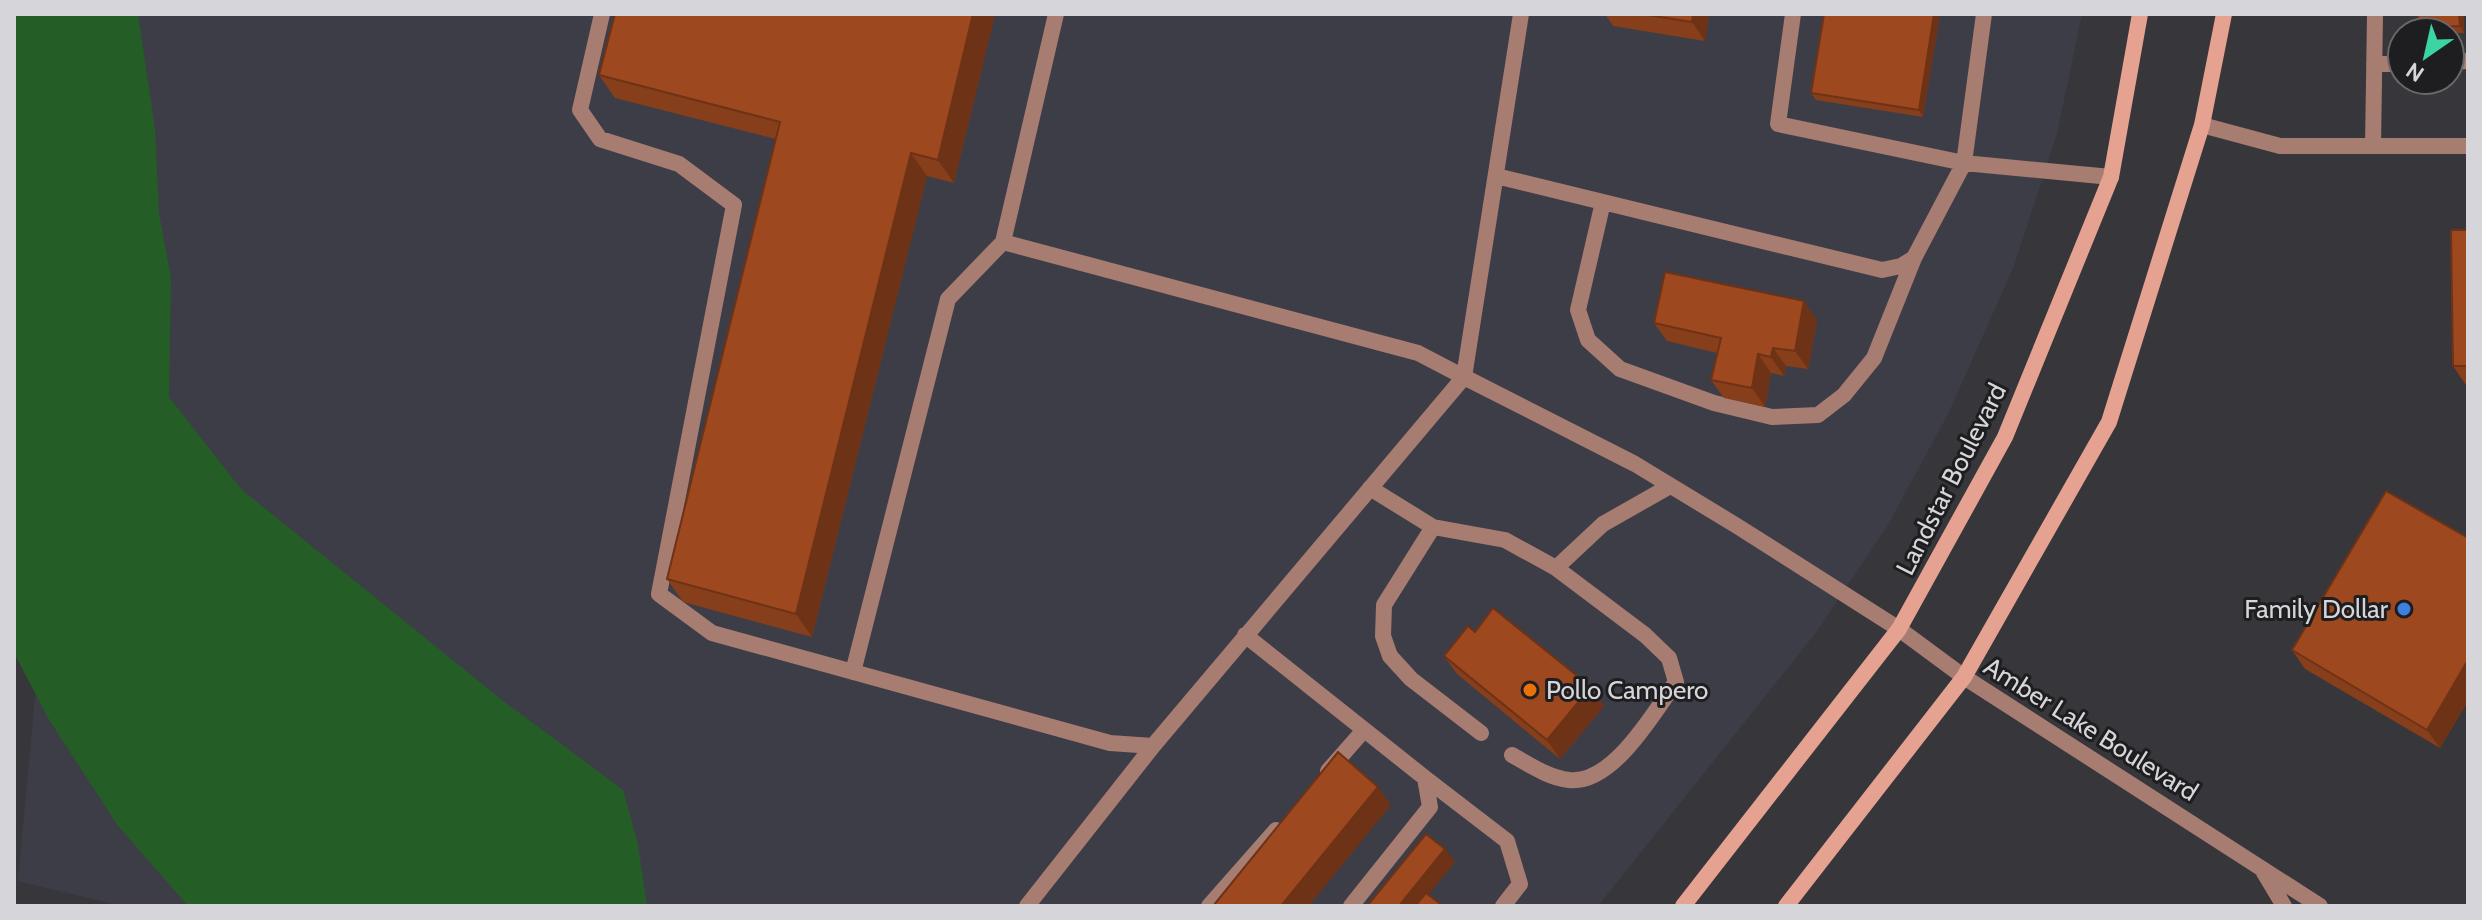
<svg xmlns="http://www.w3.org/2000/svg" width="2482" height="920" font-family="Cabin,sans-serif">
<rect width="100%" height="100%" fill="#36363b"/>
<path fill="#3d3d48" d="M98,14H2082L2057,134L2014,266L1949,412L1888,525L1815,634L1598,906H121L18,881Z"/>
<path fill="#245d25" d="M14,14H138L155,129L159,213L171,278L169,397L241,489L502,700L623,790L638,844L647,906H188L118,826L48,718L14,653Z"/>
<g fill="none" stroke-linecap="round" stroke-linejoin="round">
<path stroke="#a77c71" stroke-width="16" d="M602,14L580,110L600,139L679,164L734,205L659,594L712,633L1110,743L1153,746L1464,377L1635,464L1737,526L1899,629L1964,677L2320,906
M1793,14L1778,124L1964,163L2111,177
M2450,62L2468,61
M2374,64H2402
M2202,125L2280,146H2468
M2373,146L2375,14
M1496,176L1882,270L1901,266L1914,258L1964,163L1984,14
M1603,202L1578,310L1588,340L1620,369L1714,403L1772,417L1818,415L1844,395L1874,358L1914,258
M1003,242L1418,353L1464,377L1521,14
M1370,488L1433,527L1505,540L1556,568L1645,635L1669,658L1676,682C1654,712 1613,785 1569,780C1549,778 1530,765 1512,755
M1433,527L1384,605L1383,636L1390,656L1411,679L1481,733
M1556,568L1603,524L1670,486
M1245,635L1425,778L1430,807L1351,906
M853,672L948,299L1003,242L1056,14
M1328,771L1364,730
M1425,778L1507,841L1520,884L1503,906
M2263,871L2284,906
M1027,906L1153,746
M1209,906L1276,830"/>
<path stroke="#e6a291" stroke-width="16" d="M1683,906L1899,629L2005,437L2111,177L2140,14
M1786,906L1964,677L2109,422L2202,125L2224,14"/>
</g>
<path fill="#873e1b" d="M995,14L954,183L927,176L812,637L683,602L667,579L776,139L615,98L599,75Z
M1605,14H1709L1705,41L1613,26Z
M1940,14L1923,117L1816,100L1811,93Z
M2464,14V33L2421,32L2418,28Z
M2468,230V388L2453,366Z
M1817,320L1808,369L1786,366L1784,376L1771,373L1765,407L1724,398L1711,380L1717,353L1667,341L1654,323Z
M2468,538V701L2440,748L2305,669L2292,650Z
M1475,632L1591,687L1604,706L1560,759L1457,674L1444,656Z"/>
<path fill="#6e3216" d="M973,14H995L954,183L938,160Z
M1693,14H1709L1705,41L1692,22Z
M1934,14H1940L1923,117L1919,110Z
M2459,14H2464V33L2460,26Z
M911,153L927,176L812,637L796,614Z
M1804,301L1817,320L1808,369L1795,351Z
M1773,348L1786,366L1784,376L1771,357Z
M1758,354L1771,373L1765,407L1752,388Z
M2468,660V701L2440,748L2427,730Z
M1591,687L1604,706L1560,759L1547,740Z
M1378,787L1391,805L1309,906H1281Z
M1445,849L1455,862L1419,906H1399Z"/>
<path fill="#9d481f" stroke="#6e3216" stroke-width="2" d="M615,14H973L938,160L911,153L796,614L667,579L780,122L599,75Z
M1642,14H1693L1692,22Z
M1824,14H1934L1919,110L1811,93Z
M2418,14H2459L2460,26L2418,28Z
M2451,230H2468V366H2453Z
M1665,272L1804,301L1795,351L1773,348L1771,357L1758,354L1752,388L1711,380L1721,338L1654,323Z
M2386,491L2468,538V660L2427,730L2292,650Z
M1493,608L1591,687L1547,740L1444,656L1468,626L1475,632Z
M1338,752L1378,787L1281,906H1213Z
M1426,834L1445,849L1399,906H1367Z
M1426,893L1443,906H1415Z"/>
<circle fill="#3f7fe0" stroke="#1e1e20" stroke-width="3" cx="2404" cy="609" r="8"/>
<circle fill="#e8710a" stroke="#1e1e20" stroke-width="3" cx="1530" cy="690" r="8"/>
<g text-anchor="middle" dominant-baseline="central" stroke-width="6" stroke-linejoin="round" paint-order="stroke">
<g font-size="26" fill="#d6d6da" stroke="#1e1e20">
<text transform="translate(1951 479) rotate(-63)">Landstar Boulevard</text>
<text transform="translate(2091 729) rotate(32)">Amber Lake Boulevard</text>
</g>
<g font-size="26" fill="#d6d6da" stroke="#1e1e20" text-anchor="end">
<text x="2388" y="609">Family Dollar</text>
<text x="1546" y="690" text-anchor="start">Pollo Campero</text>
</g>
</g>
<rect width="2482" height="920" fill="none" stroke="#d6d6da" stroke-width="32"/>
<g transform="translate(2426 56) rotate(214)"><circle r="38" fill="#1e1e20" stroke="#68686a" stroke-width="2"/>
<path d="M0-6L14 30L0 20L-14 30Z" fill="#3bd4a4"/>
<text y="-12" font-size="22" font-weight="bold" text-anchor="middle" fill="#d6d6da">N</text>
</g>
</svg>
